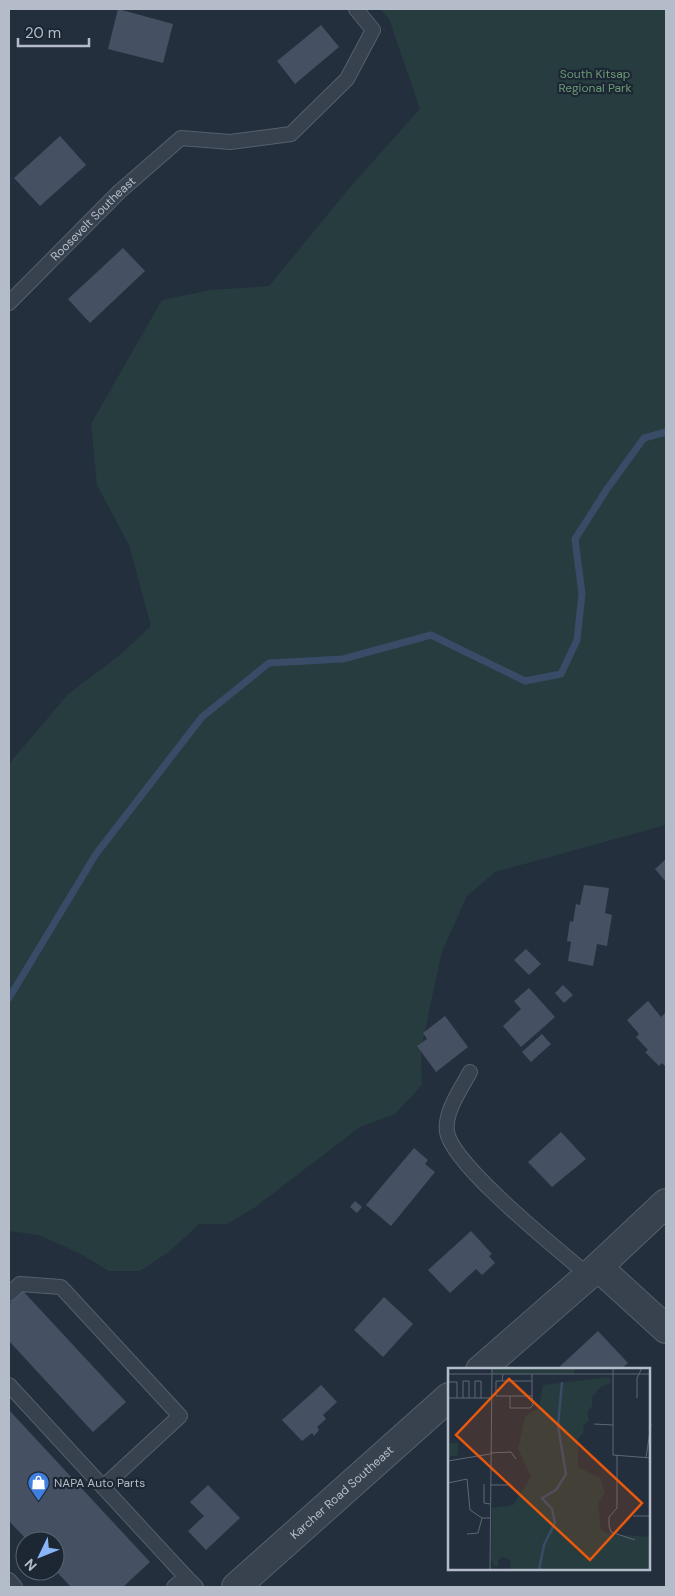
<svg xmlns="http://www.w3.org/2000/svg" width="675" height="1596" font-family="'DM Sans',sans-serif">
<rect width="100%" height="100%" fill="#242f3e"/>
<path fill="#263c3f" d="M380,9H666V825L495,872L467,896L442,952L432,997L421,1050L422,1085L395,1114L360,1127L254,1208L227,1224H199L170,1251L140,1271H109L81,1254L39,1235L9,1231V764L68,694L120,655L151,626L129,545L97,485L91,424L162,300L210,290L269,286L351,186L420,109L389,19Z"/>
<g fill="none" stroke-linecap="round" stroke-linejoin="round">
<path stroke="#394c67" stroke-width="7" d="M9,998L96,854L202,717L269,663L343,659L431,635L525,681L561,674L577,640L582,594L575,539L607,489L644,438L666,432"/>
</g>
<path fill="#455162" d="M118,9L173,24L163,63L108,49Z
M321,25L339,47L295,84L277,61Z
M60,136L86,165L40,206L14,178Z
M123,248L145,271L90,323L68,299Z
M666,859V882L655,869Z
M584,885L609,888L605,913L612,915L607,946L597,944L593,966L568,961L571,942L567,941L570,921L573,922L576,904L580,905Z
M526,949L541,964L529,975L514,960Z
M563,985L573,995L564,1003L555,993Z
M529,988L555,1017L521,1047L503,1026L521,1009L514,1001Z
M648,1001L661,1017L666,1012V1067L662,1063L659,1066L645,1052L648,1050L636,1037L639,1034L627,1020Z
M445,1016L468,1047L436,1072L417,1046L427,1039L423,1033Z
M542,1034L551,1044L531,1062L522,1052Z
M561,1132L586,1159L552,1187L528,1162Z
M414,1148L428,1160L425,1164L435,1172L391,1226L366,1205Z
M355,1201L362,1207L357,1213L350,1207Z
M471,1231L492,1254L489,1256L495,1263L482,1275L476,1269L450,1293L428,1270Z
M23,1291L126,1402L93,1432L9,1341V1304Z
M384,1297L413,1324L383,1357L354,1330Z
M598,1331L628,1363L620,1370H556Z
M321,1385L337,1402L323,1415L326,1419L317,1427L319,1430L314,1436L312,1433L302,1441L282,1420Z
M9,1410L150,1562L123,1587H71L55,1570V1541H28L9,1521Z
M208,1485L240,1518L206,1550L188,1531L204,1516L190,1502Z"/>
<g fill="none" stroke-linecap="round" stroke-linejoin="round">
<defs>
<g id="service">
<path id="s1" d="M9,303L119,192L181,138L230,142L291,134L347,79L373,30L356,9"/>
<path d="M470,1072C461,1089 444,1112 447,1132C453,1166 559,1250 588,1275"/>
<path d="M9,1294L20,1284L61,1287L180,1416L103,1487"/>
<path d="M9,1385L186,1577L174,1587"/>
<path d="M186,1577L196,1587"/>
<path d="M9,1580L15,1587"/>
</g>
<g id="minor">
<path d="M480,1370L598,1267L666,1203"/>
<path id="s2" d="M236,1587L449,1397"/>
</g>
<path id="tertiary" d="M598,1267L666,1329"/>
</defs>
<use href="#service" stroke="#565f6c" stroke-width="16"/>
<use href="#minor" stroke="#565f6c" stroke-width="30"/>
<use href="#tertiary" stroke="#565f6c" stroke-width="30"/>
<use href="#service" stroke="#38414e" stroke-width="14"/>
<use href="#minor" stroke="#38414e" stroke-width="28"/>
<use href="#tertiary" stroke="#38414e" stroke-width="28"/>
</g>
<defs>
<symbol id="shop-pin" viewBox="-11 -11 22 30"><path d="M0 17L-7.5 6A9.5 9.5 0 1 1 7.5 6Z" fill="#3f7fe0" stroke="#1d2633"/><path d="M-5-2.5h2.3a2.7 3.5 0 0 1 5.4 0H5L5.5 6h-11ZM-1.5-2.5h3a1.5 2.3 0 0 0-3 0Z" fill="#fff"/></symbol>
</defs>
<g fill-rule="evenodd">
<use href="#shop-pin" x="26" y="1470" width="25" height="34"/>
</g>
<g text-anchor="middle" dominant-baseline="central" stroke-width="4.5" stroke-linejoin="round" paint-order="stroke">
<g font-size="12" fill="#6b9a76" stroke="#1d2633">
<text x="595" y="74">South Kitsap<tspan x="595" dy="14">Regional Park</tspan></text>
</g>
<g font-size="12" fill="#b4bcc9" stroke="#1d2633">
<text stroke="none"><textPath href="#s1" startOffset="119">Roosevelt Southeast</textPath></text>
<text stroke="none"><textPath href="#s2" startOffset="142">Karcher Road Southeast</textPath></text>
</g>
<g font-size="12" fill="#b4bcc9" stroke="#1d2633" text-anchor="start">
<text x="54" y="1483">NAPA Auto Parts</text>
</g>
</g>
<g transform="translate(448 1368)">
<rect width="202" height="202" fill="#242f3e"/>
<path d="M44,0H153L127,1L126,6H43ZM161,9L163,15L154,18L144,29V38L139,45L141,53L135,57L136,64L130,70V99L152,110L157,125L150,136L153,162L162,166L202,169V202H63L62,192L55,189L50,192V198H46L43,191L44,140L65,137L83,109L70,81L77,48L91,40L95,17ZM0,75H10V87L0,89Z" fill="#263c3f"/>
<path fill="none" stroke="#394c67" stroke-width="2.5" d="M91,202L96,177L107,155L104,141L94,130L108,122L118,106L110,58L114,14"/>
<path fill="none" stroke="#5e6776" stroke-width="1" d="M165,0V87L203,90M0,6H203M55,6L54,13H48V28H84V6M54,13H84M0,14H9V30M62,28V40H82L85,37L84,28M0,30H43M15,30V13H21V30M27,30V13H33V30M189,30V10L194,0M146,56L165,57M42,85L63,84L68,91M169,87V140L161,149V158L163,164L187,172M198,90L203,56M0,93L42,86M0,115L19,111L22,142L34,150H42M36,116V135L42,136M42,117H61M185,148H203M19,166L30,165L34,150M42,202L44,0"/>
<path fill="#e8590c" fill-opacity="0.15" stroke="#e8590c" stroke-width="2.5" d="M61,11L194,135L142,192L8,67Z"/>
<rect width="202" height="202" fill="none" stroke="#b4bcc9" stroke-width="2.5"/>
</g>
<rect width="675" height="1596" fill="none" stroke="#b4bcc9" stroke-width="20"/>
<g transform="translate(40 1556) rotate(227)"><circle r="24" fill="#1d2633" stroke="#59626f"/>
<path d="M0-4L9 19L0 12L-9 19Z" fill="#8ab4f8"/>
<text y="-8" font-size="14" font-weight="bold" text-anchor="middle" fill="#b4bcc9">N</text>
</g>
<path d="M18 38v8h71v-8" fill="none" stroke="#b4bcc9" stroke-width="2.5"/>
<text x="25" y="38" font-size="15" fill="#b4bcc9" stroke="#1d2633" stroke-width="4" paint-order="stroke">20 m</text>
</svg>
